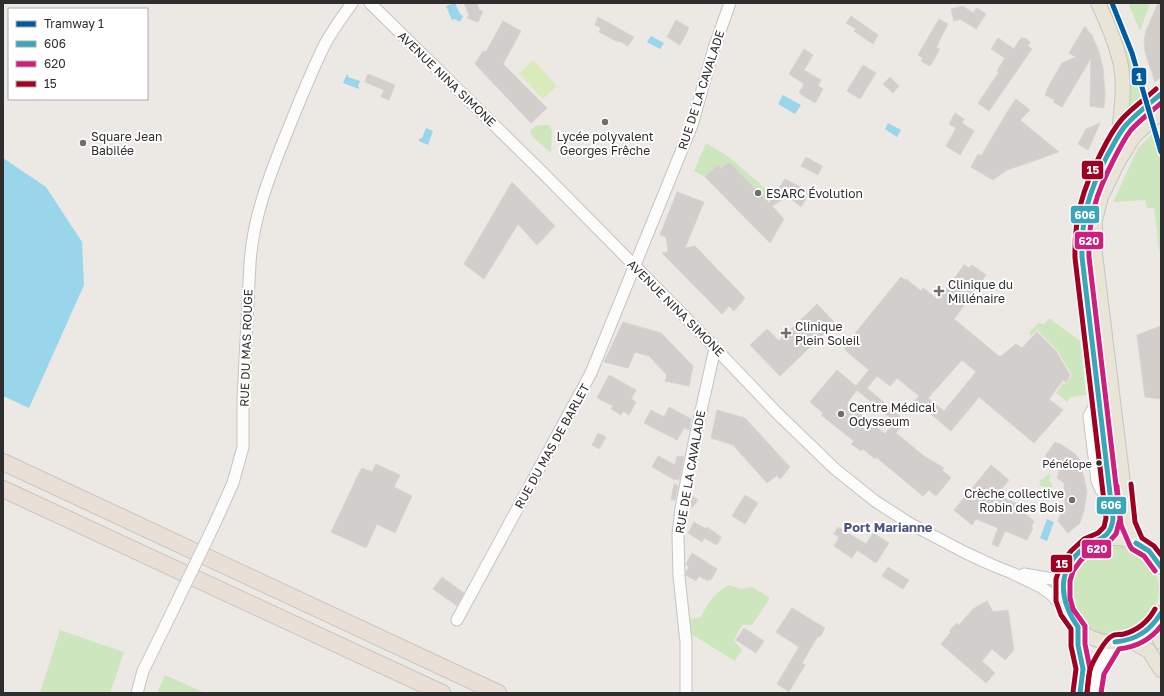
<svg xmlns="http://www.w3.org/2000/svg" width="1164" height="696" font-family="'Golos Text',sans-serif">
<rect width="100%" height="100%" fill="#ece8e4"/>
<path fill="#cee6be" d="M1102,3H1108L1127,46L1142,96L1126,109Z
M1128,3H1150L1140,31Z
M544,125H549L552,131L551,153L534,138L531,134L530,130L536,126Z
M1153,133L1161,162V263L1154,208H1147L1145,200L1113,202L1138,148Z
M706,143L729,157L774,196L767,202L729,162L721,169L718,166L705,177L694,171Z
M1049,318L1080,341L1086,395L1071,397L1067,402L1056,393L1063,383L1065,384L1072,375L1057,350L1037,330L1031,336L1029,333L1038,323L1045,324Z
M1048,474L1051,475L1049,480L1052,484V487L1050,489H1046L1039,484L1040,480L1043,479Z
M1069 590a45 45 0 1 1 90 0a45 45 0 1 1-90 0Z
M729,585L741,589L752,587L770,598L752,625H742L734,640L742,650L735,661L691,634L690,619L701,617C710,601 712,595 729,585Z
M60,630L124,652L110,693H40Z
M165,675L205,693H157Z"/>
<path fill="#d9eabb" d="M533,60L557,86L543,99L519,74Z"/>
<path fill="#99d6ec" d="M455,3L460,14L463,16L460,22L455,19L452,20L446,6Z
M651,36L664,43L660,49L647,42Z
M347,74L348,75V77L360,81L358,86L359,87V89L343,83Z
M783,95L801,105L795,114L778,104Z
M888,123L901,130L897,137L885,129Z
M426,128L433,131L428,145L419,141V139L422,138Z
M3,158L46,187L82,242L84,285L29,408L3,396Z
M1047,519L1054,522L1047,541L1040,538Z"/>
<path fill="#d1cecb" stroke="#d7d4d0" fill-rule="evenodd" d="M464,3H477L479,10L483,11L478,22L467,18L469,15Z
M1158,3H1161V77L1155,82L1145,52L1144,40L1146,31Z
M963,6L973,13L977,8L986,14L976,29L960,19L954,21L951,9Z
M851,16L878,35L873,44L854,31L856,29L846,23Z
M598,17L634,37L628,46L619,41L618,42L599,32L601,28L595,25Z
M939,19L948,24L938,43H939L936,48L940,49L930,66L921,61L923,58L918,55Z
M676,20L689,28L680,45L667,37Z
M503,21L521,31L503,64L547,108L531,123L475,64L483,51L486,52Z
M1085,26L1091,35V33L1099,52L1103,68L1105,94L1104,108L1090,106L1091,58L1062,107L1053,102L1055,100L1045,95L1047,92L1046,91L1062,63L1076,57L1069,53Z
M998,38L1014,49L1021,38H1025L1030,42L1028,46L1032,49L989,111L978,103L999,72L997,71L1005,58L991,49Z
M804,49L813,55L804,70L821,80L818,86L823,89L815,103L799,93L804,84L789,74Z
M863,65L876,73L860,99L847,91Z
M368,74L395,85L389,100L381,97L384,90L365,82Z
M890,77L899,86L893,93L883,84Z
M1016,99L1030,110L1020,120L1059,152L1007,170L993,180L971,167L978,154L981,156L1009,109Z
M955,113L964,119L962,123L974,131L960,155L946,146L956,128L949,124Z
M1100,123L1088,150L1078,144L1086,129Z
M806,157L822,166L818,175L801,166Z
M729,162L769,203L785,179L810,192L801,207L788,196L772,206L784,219L770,243L705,177L718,165L721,169Z
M512,182L555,226L537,245L518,224L484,279L464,264Z
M677,192L704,202L685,248L695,246L745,298L734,311L729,306L722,314L662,253L668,252L666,237L660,235Z
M964,265L969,268L972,265L986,275L954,319L1000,357L1016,344L1022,348L1037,332L1056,351L1070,375L1066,382L1063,380L1049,399L1063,410L1034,443L979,397L951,431L926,410L928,409L922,404L913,414L908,409L919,396L897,378L890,386L877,376L867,388L900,416L895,422L857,390L847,403L885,434L895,421L902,426L896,433L924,456L944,468L942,470L951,478L936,496L929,490L923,496L876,457L875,459L863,449L861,451L851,444L854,441L821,415L823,413L810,402L837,370L856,386L869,370L846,351V350L844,347L901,277L905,280L906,279L921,291L923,288L938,300ZM962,360L976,372L944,411L928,398Z
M817,304L835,323L780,376L750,345L767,329L779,341Z
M623,322L661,333L693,366L689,386L665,381L667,375L649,356L635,352L628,368L604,362Z
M1161,326V399L1145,397L1137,335Z
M609,375L636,390L631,399L636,402L629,415L623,411L621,415L611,409L613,406L597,398Z
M669,407L691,419L689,430L684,428L677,440L644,423L651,410L664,417Z
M717,410L745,418L790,467L780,479L777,475L767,483L733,445L711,438Z
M598,433L606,437L599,449L592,445Z
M1055,442L1058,444L1059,443L1075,454L1080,460L1087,492L1084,510L1080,523L1068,533L1058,521L1065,503L1064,483L1057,478L1059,471L1052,461L1045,456Z
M658,456L675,465L677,456L684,457L679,480L673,479L652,467Z
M376,464L400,475L394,487L412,496L395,533L377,524L366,548L331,532L360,471L362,468L372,472Z
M991,465L1009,480L999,492L1008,500L1018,504L1017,506L1034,521L1031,527L1033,528L1027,540L1005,531L998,547L992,544L998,528L976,519L972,525L954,510Z
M674,484L678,486L675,500H671Z
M691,495L698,500L693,507L689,505Z
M745,495L758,503L745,524L732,516Z
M694,522L706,529L707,527L721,537L717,545L704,538L702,542L688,533Z
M838,527L866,544L873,533L889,543L876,563L857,550L852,558L834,546L839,537L834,534Z
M692,553L717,569L711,580L709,579L708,581L699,576L696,581L686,575V572L689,567L686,564Z
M888,567L909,580L903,589L882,576Z
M442,577L464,593L457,606L433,589Z
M987,601L993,612L1008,610L1014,650L1005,660L992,649L982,661L995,673L986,683L941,644L951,632L949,631L957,623L959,625L973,609Z
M792,608L825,628L820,637L818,636L802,663L805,665L789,692L777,684L799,647L776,632Z
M744,628L764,641L756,653L736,640Z"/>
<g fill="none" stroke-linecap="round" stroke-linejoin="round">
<defs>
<path id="minor" d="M370,3L544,174L694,326L778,414L835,469L875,501L909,523L964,552L992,565L1012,573L1041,587L1052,595L1067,612
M1099,398L1089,416L1097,481L1101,490L1112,502
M215,523L233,483L243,447V399L250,263C253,218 269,177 285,137C298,105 310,74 325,44C333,29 343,16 352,3
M1024,574L1052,579L1064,574
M457,620L591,373L692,125L714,48L730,3
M1078,627V645L1083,669L1080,693
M137,693L143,671L173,610
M686,693V642L679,576L678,535L681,508L695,438L715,348
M1094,693L1097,672L1106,655L1115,642"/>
<path id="major" d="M1098,3C1107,22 1117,45 1121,66C1125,88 1121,112 1119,134
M1102,539C1111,531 1113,524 1113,513L1082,257C1080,214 1089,191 1109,153C1115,142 1121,129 1131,120C1140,111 1151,103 1161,94
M1136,543L1128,524L1095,254V220L1101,197L1118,162L1134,136L1161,112
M1161,567C1152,550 1135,538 1115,538C1098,538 1083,546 1073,559C1055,582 1061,621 1088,636C1114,650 1148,640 1161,613
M1156,622L1157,632L1161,642
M1129,640L1149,651L1161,670"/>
<path id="highway" d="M3,462L498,693
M3,489L442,693"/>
</defs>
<use href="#minor" stroke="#c5c4c5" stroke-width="13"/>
<use href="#major" stroke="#c6c5c4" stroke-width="16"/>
<use href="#highway" stroke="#c6c5c4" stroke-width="18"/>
<use href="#minor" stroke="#fcfcfb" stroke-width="11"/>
<use href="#major" stroke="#e8e4d6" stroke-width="14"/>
<use href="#highway" stroke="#eadfd6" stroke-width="16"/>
<defs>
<path id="minor-bridge" d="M173,610L215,523"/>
</defs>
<use href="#minor-bridge" stroke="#c5c4c5" stroke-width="13" stroke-linecap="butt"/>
<use href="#minor-bridge" stroke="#fcfcfb" stroke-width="11"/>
<defs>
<path id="bus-1" d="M1136,543L1149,551L1161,567
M1078,627C1059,600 1056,570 1084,548C1099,537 1110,540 1113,519L1082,257C1081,217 1089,192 1107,156C1113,146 1118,134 1126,125C1137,113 1149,104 1161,94
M1078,627V645L1083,669L1080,693
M1115,642C1136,640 1150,631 1161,613"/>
<path id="bus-2" d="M1117,486L1121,525L1130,546L1132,549L1144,556L1155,571
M1087,693L1090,669L1085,644V626L1073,609L1070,598V581L1073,571L1081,560L1092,551L1106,545L1116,534L1120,519L1089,257C1088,218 1096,194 1114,159C1119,149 1124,139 1131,130C1140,120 1151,112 1161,103
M1101,693L1104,674L1119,649C1136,647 1151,639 1161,626"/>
<path id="bus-3" d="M1131,484L1135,522L1142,538L1154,546L1161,555
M1073,692L1076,669L1071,646V629L1061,615L1056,601V579L1061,565L1071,551L1084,539L1098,533L1104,527L1106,518L1075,258C1074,217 1083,188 1101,153C1107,141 1113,129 1122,119C1132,108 1145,99 1156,89
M1087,692C1088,685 1088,677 1090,670C1092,663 1105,639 1112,636C1115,634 1120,635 1124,634C1138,630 1148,622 1155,609"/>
</defs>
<use href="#bus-1" stroke="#fff" stroke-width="8"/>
<use href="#bus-2" stroke="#fff" stroke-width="8"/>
<use href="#bus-3" stroke="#fff" stroke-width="8"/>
<use href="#bus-1" stroke="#3aa6b9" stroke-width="5"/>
<use href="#bus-2" stroke="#ce1f7e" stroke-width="5"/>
<use href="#bus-3" stroke="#a00021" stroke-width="5"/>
<defs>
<path id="tram-1" d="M1112,3L1132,53L1161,152"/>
</defs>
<use href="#tram-1" stroke="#fff" stroke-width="8"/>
<use href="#tram-1" stroke="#005ba1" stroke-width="5"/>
</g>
<g fill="#706f6e" stroke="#fff" stroke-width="1.5">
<circle cx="605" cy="122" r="4"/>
<circle cx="83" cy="143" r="4"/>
<circle cx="758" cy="193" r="4"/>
<path d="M937 285h4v4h4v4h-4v4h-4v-4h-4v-4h4z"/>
<path d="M784 327h4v4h4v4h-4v4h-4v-4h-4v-4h4z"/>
<circle cx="841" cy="414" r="4"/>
<circle cx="1072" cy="500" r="4"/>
</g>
<circle fill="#2e2e2e" stroke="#fff" stroke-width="1.5" cx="1099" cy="463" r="3.5"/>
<g text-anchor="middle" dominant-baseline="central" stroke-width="4" stroke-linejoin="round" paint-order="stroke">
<g font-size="11" fill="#2e2e2e" stroke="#fff" text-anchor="end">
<text x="1092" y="463">Pénélope</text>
</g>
<g font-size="12" fill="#2e2e2e" stroke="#fff">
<text transform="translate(447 79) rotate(44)">AVENUE NINA SIMONE</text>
<text transform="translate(701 90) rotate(-72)">RUE DE LA CAVALADE</text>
<text transform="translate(676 308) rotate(45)">AVENUE NINA SIMONE</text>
<text transform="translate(246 348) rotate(-88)">RUE DU MAS ROUGE</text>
<text transform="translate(552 446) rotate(-61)">RUE DU MAS DE BARLET</text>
<text transform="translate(690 472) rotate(-80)">RUE DE LA CAVALADE</text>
</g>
<g font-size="12" fill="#2e2e2e" stroke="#fff" text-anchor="start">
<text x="91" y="136">Square Jean<tspan x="91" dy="14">Babilée</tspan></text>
<text x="605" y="136" text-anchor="middle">Lycée polyvalent<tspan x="605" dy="14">Georges Frêche</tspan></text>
<text x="766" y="193">ESARC Évolution</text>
<text x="948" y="284">Clinique du<tspan x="948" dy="14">Millénaire</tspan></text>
<text x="795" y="326">Clinique<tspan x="795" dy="14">Plein Soleil</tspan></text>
<text x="849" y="407">Centre Médical<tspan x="849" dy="14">Odysseum</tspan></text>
<text x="1064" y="493" text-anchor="end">Crèche collective<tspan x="1064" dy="14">Robin des Bois</tspan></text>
</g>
<g font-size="13" font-weight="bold" fill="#4d5680" stroke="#fff">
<text x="888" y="527">Port Marianne</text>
</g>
</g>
<g stroke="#fff" stroke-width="1.5">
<rect x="1131" y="67" width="16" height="19" rx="4" fill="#005ba1"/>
<rect x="1081" y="160" width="23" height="20" rx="4" fill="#a00021"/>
<rect x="1070" y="205" width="30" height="19" rx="4" fill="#3aa6b9"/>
<rect x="1074" y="231" width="30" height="19" rx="4" fill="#ce1f7e"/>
<rect x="1096" y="496" width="31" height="19" rx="4" fill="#3aa6b9"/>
<rect x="1081" y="539" width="31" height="20" rx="4" fill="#ce1f7e"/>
<rect x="1050" y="554" width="23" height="19" rx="4" fill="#a00021"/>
</g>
<g font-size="11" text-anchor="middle" font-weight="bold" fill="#fff">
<text x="1139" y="81">1</text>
<text x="1093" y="174">15</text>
<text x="1085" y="219">606</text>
<text x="1089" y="245">620</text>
<text x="1111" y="509">606</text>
<text x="1097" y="553">620</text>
<text x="1062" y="568">15</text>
</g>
<rect width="1164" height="696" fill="none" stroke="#2e2e2e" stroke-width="8"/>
<rect x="8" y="8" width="140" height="92" fill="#ffffff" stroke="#ababab"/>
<rect x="16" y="21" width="20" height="6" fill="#005ba1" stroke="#ababab"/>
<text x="44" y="28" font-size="12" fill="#2e2e2e">Tramway 1</text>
<rect x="16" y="41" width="20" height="6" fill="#3aa6b9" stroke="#ababab"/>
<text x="44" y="48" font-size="12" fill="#2e2e2e">606</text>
<rect x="16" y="61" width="20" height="6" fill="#ce1f7e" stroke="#ababab"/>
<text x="44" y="68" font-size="12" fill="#2e2e2e">620</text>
<rect x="16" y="81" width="20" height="6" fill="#a00021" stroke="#ababab"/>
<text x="44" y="88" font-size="12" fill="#2e2e2e">15</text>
</svg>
